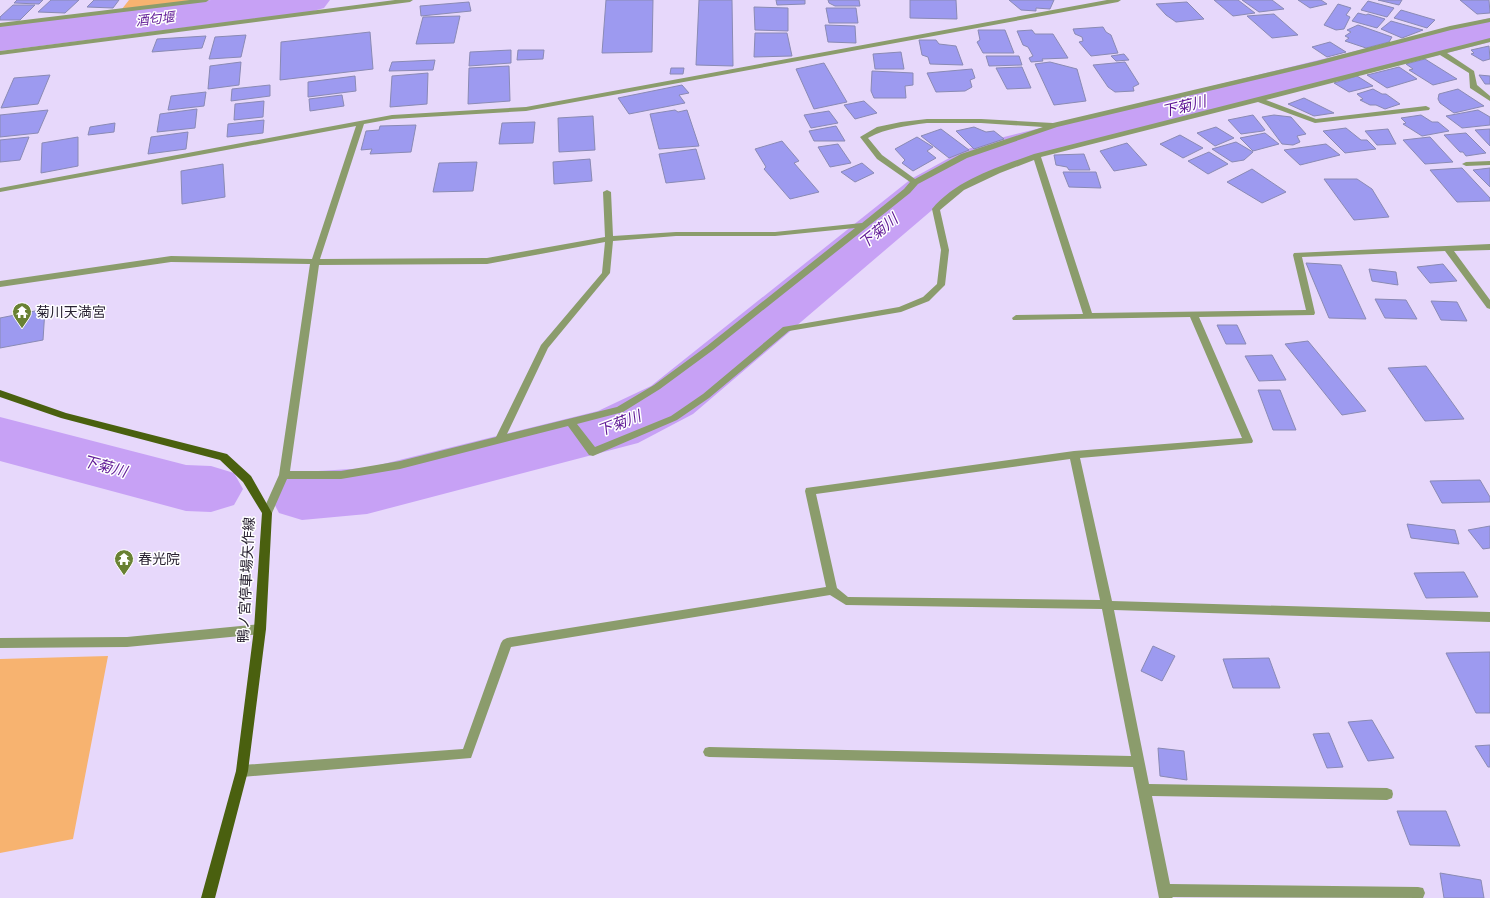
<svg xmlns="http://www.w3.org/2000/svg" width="1490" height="898" font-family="'PT Sans Narrow','Noto Sans JP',sans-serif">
<rect width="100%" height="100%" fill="#e7d8fb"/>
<path fill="#f7b370" d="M129,0H197L122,9Z
M108,656L73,839L0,853V659Z"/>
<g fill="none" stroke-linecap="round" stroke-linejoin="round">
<path fill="#c7a1f5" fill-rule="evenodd" d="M211,0H330L324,8L310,12L0,51V25Z
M1490,18V42L1034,158L996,171L945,199L693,414L638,443L367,514L302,520L279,513L270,496L279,479L302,472L367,468L598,411L651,386L911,179L962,151L1000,138Z
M0,417L186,465L211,466L234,473L243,489L234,505L211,512L186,511L0,461Z"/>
</g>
<path fill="#9d9af0" stroke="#8a8ab4" d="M17,0H43L39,4L14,3Z
M51,0H79L65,13L38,12Z
M94,0H119L113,8L87,7Z
M606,0H653L652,52L602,53Z
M699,0H732L733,66L696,65Z
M776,0H805V4L777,5Z
M828,0H859L860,6H835L829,3Z
M910,0H956L957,19L910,18Z
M1009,0H1054L1050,9L1036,8V11L1021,10Z
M1214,0H1238L1255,13L1233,16Z
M1242,0H1272L1284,9L1259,12Z
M1298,0H1321L1327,4L1310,8Z
M1378,0H1402L1399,5Z
M1460,0H1489L1490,13L1477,14Z
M1368,1L1394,8L1387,17L1361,10Z
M469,2L471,11L421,16L420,6Z
M1187,2L1204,19L1176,22L1166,15L1156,4Z
M1338,4L1351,8L1346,15L1350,17L1344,29L1336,30L1324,25Z
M13,5H35L20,20H0V17Z
M754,7L788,8V31L755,30Z
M826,8H856L858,23H829Z
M1401,10L1435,20L1427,28L1394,18Z
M1358,13L1366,15L1368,14L1385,19L1377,28L1352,21Z
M1274,14L1298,35L1272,38L1247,16Z
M460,16L454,43L416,44L423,17Z
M1391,21L1423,30L1402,38L1381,29Z
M825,25L855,26L856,43L828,42Z
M1358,25L1392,37L1389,42L1366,48L1345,41L1349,38L1345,36L1351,32L1347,30Z
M1103,27L1106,32L1111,35L1118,53L1091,56L1079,42L1083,41L1082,37L1075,34L1073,29Z
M978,30H1005L1014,53H983L977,42L980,40Z
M1032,30L1035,34H1053L1068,58L1042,59L1043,61L1031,62L1029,58L1033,56L1028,47L1023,45L1017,31Z
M370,32L373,69L280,80L281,42Z
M755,33H787L792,56L754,57Z
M246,35L241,57L209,59L215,37Z
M206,36L202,48L152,52L157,39Z
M919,40H936L939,44L956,46L963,65L930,64L928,57L922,55Z
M1330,42L1346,52L1327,57L1312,47Z
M1489,46L1490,59L1483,61L1471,54L1474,53L1471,50Z
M511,50V63L469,66L470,52Z
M518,50H544L543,59L517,60Z
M901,52L904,69H875L873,54Z
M1124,54L1129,60L1116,61L1111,56Z
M986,56H1019L1022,65L989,66Z
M1425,59L1457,79L1433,85L1409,70L1413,69L1406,64Z
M435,60L433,70L389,71L392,62Z
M241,62L239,85L208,89L210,66Z
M1050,62L1077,69L1086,101L1054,105L1035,64Z
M1125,62L1139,84L1133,87L1134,91L1115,92L1108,87L1093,65Z
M824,63L847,102L814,109L796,69Z
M509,66L510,101L468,104L469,68Z
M1022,67L1031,88L1007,89L996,68Z
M1399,67L1417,79L1387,88L1367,75Z
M671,68H684L683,74H670Z
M972,69L975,78L970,80L972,87L965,91L936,92L927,73Z
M872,71L913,73V85L905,86L906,98H874L871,91Z
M428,73L427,104L390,107L392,76Z
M50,75L38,104L1,108L14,78Z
M1479,75L1490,76V84H1485Z
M355,76L356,91L308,97V82Z
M1357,76L1373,86L1349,92L1334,83Z
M270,85V96L231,101L232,89Z
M682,85L689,93L679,95L685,103L629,114L618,98Z
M1373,89L1382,94H1386L1400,104L1385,109L1376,105H1370L1360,100L1363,99L1357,94Z
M1458,89L1484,106L1454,113L1440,103L1438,99L1439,94Z
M206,92L204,106L168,110L171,96Z
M342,95L344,106L310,111L309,99Z
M1304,98L1334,113L1314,116L1288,104Z
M264,101L263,117L234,120L235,104Z
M864,101L877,113L855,119L844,105Z
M197,109L195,128L157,132L160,114Z
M48,110L38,133L0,137V115Z
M675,110L678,112L687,110L699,146L659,149L650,114Z
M1478,110L1490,117V125L1462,128L1446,116Z
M829,111L838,123L811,128L804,115Z
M1253,115L1265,130L1263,131L1241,134L1228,120Z
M1274,115L1291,117L1306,134L1297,136L1300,142L1293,145L1282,144L1262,117Z
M1421,115L1432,122H1438L1449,131L1422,136L1403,124L1406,123L1401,118Z
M593,116L595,150L559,152L558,118Z
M264,120L263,133L227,137L228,124Z
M535,122L533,143L499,144L502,123Z
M115,123L114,132L88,135L90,127Z
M416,125L411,152L370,154L372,149L361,150L366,131L379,130L380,126Z
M836,126L845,141H814L809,131Z
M974,127L986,132L994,131L1004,139L974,149L956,131Z
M1216,127L1234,138L1215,146L1197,133Z
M1346,128L1361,140H1367L1376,149L1345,153L1323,131Z
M941,129L969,150L949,158L921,136Z
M1388,129L1396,144L1377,145L1365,131Z
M1490,129V146L1475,130Z
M188,132L186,149L148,154L151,137Z
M1265,133L1279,144L1253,151L1240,138Z
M1466,133L1486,153L1466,156L1463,152H1460L1444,135Z
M1180,135L1203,148L1183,158L1160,144Z
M29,137L20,160L0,162V140Z
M78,137V166L41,173L42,143Z
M917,137L933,147L927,151L936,158L913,171L902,163L905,160L895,149Z
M1430,137L1453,162L1425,164L1403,140Z
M782,141L799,161L794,163L819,192L790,199L764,169L766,167L755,149Z
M1236,142L1253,152L1244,160L1232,162L1212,149Z
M1127,143L1147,165L1114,171L1100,151Z
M838,144L851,163L830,167L818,147Z
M1326,144L1340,155L1300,165L1284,150Z
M696,149L705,179L666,183L659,154Z
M1209,152L1228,164L1208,174L1188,161Z
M1084,154L1090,170H1069L1067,167L1056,165L1054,155Z
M590,159L592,181L554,184L553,162Z
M477,162L473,191L433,192L439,163Z
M862,163L874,173L855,182L841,172Z
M223,164L225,197L182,204L181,171Z
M1462,168L1490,198V201L1457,202L1430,170Z
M1490,168V187L1473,170Z
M1252,169L1286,192L1262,203L1227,182Z
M1063,172H1096L1101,188L1069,187Z
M1324,179H1357L1372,189L1389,217L1354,220Z
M1306,263L1341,265L1366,319L1329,318Z
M1443,264L1457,281L1430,283L1417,267Z
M1369,269L1396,272L1398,285L1372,281Z
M1375,299L1406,300L1417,319L1385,318Z
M1431,301L1457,302L1467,321L1441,320Z
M45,309L43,340L0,348V318Z
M1217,325H1237L1246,344H1226Z
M1308,341L1366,411L1342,415L1285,344Z
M1272,355L1286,380L1259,381L1245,356Z
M1426,366L1464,419L1425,421L1388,368Z
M1258,390H1280L1296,430H1273Z
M1480,480L1490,497V502L1442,503L1430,481Z
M1407,524L1455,530L1459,544L1411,538Z
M1490,526V548L1483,549L1468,530Z
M1464,572L1478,597L1426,598L1414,573Z
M1153,646L1175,656L1162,681L1141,671Z
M1490,652V713H1476L1446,653Z
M1269,658L1280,688H1233L1223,659Z
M1372,720L1394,758L1368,761L1348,722Z
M1329,733L1343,767L1327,768L1313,734Z
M1490,745V767H1488L1475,746Z
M1158,748L1184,751L1187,780L1160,776Z
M1397,811H1446L1460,846L1410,845Z
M1440,873L1481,880L1484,898H1444Z"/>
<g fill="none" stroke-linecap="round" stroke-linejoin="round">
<path fill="#8b9c6c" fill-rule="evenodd" d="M190,0H209L206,2L0,27V23Z
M395,0H413L410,2L0,55V51Z
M1107,0H1121L1118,2L526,111L392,119L364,124L320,259L487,258L605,237L603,192L607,190L611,192L613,236L676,232H775L862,223L904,189L910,182L877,159L860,137L877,127L901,122L927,119H981L1053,123L1317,61L1450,26L1490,18V22L1451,30L1318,65L1057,127L967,158L918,184L910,193L713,350L660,389L623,412L577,424L595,447L671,416L703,394L783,327L899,307L923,297L937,284L941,250L932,209C957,179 999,167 1034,154L1490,38V42L1447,53L1474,71L1477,85L1490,96V101L1470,88L1469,73L1440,55L1266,100L1316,119L1426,106L1430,108L1429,110L1315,123L1258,102L1041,157L1092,313L1306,310L1293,255L1294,253L1490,244V250L1454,251L1490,300V309L1487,308L1445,251L1302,257L1315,313L1314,315L1199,317L1253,441L1252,443L1080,458L1112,601L1490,612V622L1114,610L1149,784L1387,788L1392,790L1393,794L1392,798L1387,800L1152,796L1170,884L1418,887L1423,888L1425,893L1423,898L1172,897L1173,898H1159L1133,767L709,757L705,756L703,752L705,748L709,747L1131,756L1102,609L846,605L830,595L511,647L471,758L242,777L238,775L236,771L238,767L242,765L463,749L501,643L503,640L507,638L826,587L805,491L806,488L1074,451L1242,438L1190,317L1013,320L1012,318L1016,315L1083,314L1034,160L1000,173L964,190L940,210L949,250L945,285L929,301L901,312L789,331L709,398L677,420L593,456L589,455L568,426L400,469L341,479H287L272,513L271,516H263L262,513L279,475L310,264L171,262L0,287V281L171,256L312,259L356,126L0,192V188L392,115L526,107ZM927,123H981L1043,127L961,154L915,179L882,155L868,138C887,128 905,126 927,123ZM855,228L707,346L654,385L617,407L507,434L548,348L610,273L613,241L676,236H775ZM605,242L602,273L541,345L496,437L400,461L341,471H290L319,265L487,264ZM1070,459L1100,600L848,597L837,588L816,494Z
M1490,161V165L1466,166L1462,164L1466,162Z
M260,624L264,626L266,629L264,632L260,634L127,647L0,648V638L127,637Z"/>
<path fill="#4a600f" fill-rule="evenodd" d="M0,390L66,413L227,454L251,476L272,513L266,629L248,771L215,898H201L236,771L254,629L262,513L243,482L220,460L61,418L0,397Z"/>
</g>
<defs>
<symbol id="temple-pin" viewBox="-11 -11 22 30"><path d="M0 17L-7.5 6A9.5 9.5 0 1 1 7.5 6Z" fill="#698133" stroke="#fff"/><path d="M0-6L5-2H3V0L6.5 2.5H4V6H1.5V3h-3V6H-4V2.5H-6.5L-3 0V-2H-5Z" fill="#fff"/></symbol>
</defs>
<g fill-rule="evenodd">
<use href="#temple-pin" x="11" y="301" width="22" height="30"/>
<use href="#temple-pin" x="113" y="548" width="22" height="30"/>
</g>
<g text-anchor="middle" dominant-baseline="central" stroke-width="3" stroke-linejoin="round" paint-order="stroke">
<g font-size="13" font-style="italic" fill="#5f1895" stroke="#fff">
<text transform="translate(155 19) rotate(-7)">酒匂堰</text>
</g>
<g font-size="14" fill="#282131" stroke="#fff" text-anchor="start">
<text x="36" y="312">菊川天満宮</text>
<text x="138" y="559">春光院</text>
</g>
<g font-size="14" fill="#282131" stroke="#fff">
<text transform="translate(246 580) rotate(-87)">鴨ノ宮停車場矢作線</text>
</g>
<g font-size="15" font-style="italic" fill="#5f1895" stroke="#fff">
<text transform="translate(1184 106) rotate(-14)">下菊川</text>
<text transform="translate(878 231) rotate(-39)">下菊川</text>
<text transform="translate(619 423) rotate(-21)">下菊川</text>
<text transform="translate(105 466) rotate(15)">下菊川</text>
</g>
</g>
</svg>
